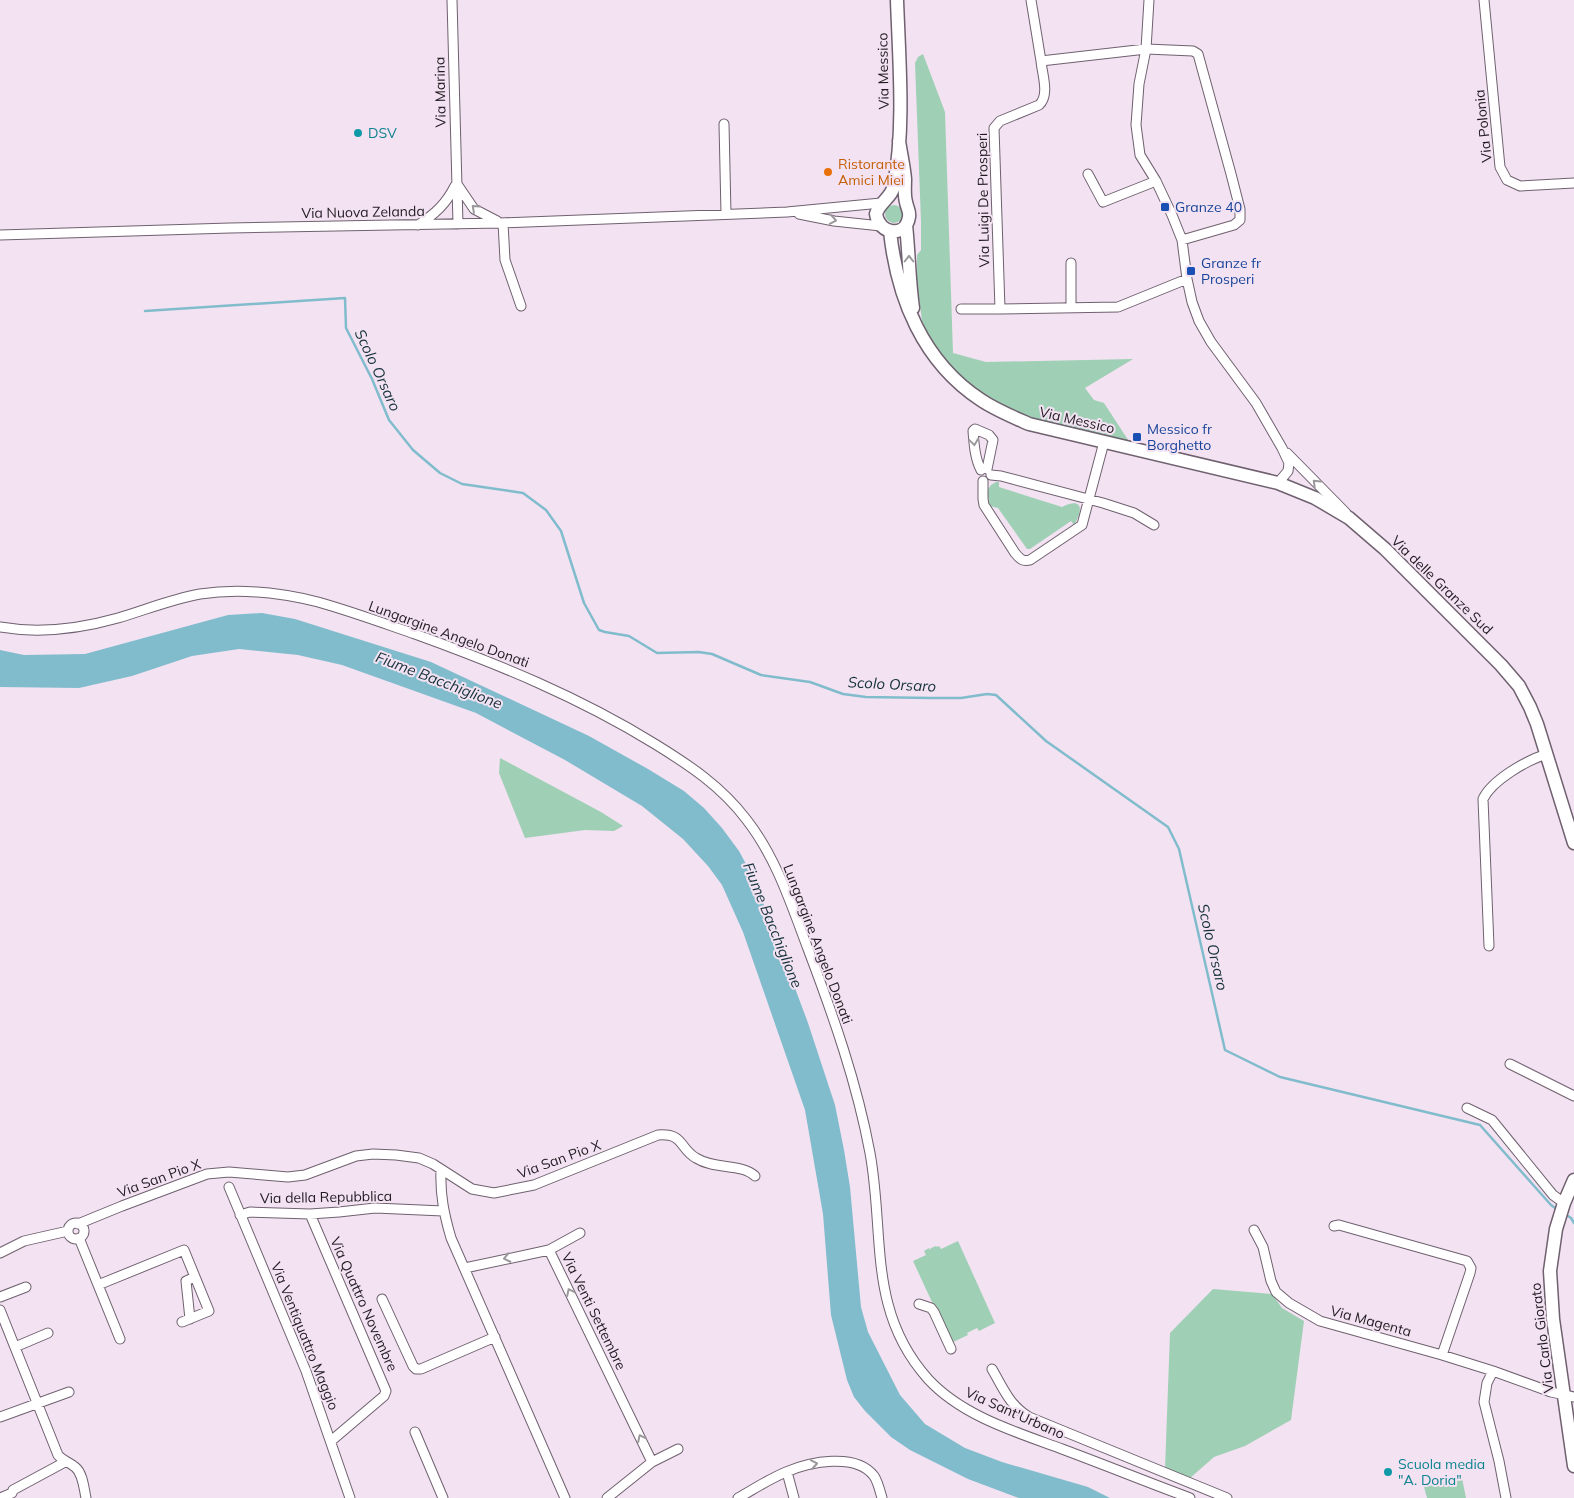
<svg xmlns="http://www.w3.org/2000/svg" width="1574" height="1498" font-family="Mulish,sans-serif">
<rect width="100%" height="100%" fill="#f3e2f2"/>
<path fill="#9fd0b5" d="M923,54L945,112L953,353L986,362L1133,359L1085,388L1094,400L1104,403L1136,452L1029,426L942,368L922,321L917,283V255L921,250V222L915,63L918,57Z
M885 214a9 9 0 1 1 18 0a9 9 0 1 1-18 0Z
M996,482H999V487L1062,507C1082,497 1084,509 1074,525L1071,521L1030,549H1027L998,508L990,506L987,491L991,485Z
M500,758L601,812L623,826L614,831L585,830L525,838L499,773Z
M958,1241L995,1323L979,1331L977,1328L967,1333L968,1335L951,1343L913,1261L926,1255L924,1251L929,1248L930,1250L931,1248L936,1246L937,1247L939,1246L941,1249Z
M1213,1289L1272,1294L1282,1308L1304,1321L1291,1420L1245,1446L1214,1457L1189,1479L1165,1469L1170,1333Z
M1462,1478L1466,1498H1427L1424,1487Z"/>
<path fill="#81bccd" d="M262,613L295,619L431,662L589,736L648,769L684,791L704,808L722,828L739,851L755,881L808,1023L835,1105L844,1150L850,1187L861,1307L868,1332L900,1395L925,1424L965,1448L1002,1462L1088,1487L1110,1498H1019L968,1479L910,1450L891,1437L865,1411L854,1397L847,1380L831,1315L823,1214L805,1110L743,932L722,885L708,866L683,839L642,806L565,760L476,713L342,665L298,655L239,649L192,656L132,676L79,688L0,687V650L24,655L85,654L228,615Z"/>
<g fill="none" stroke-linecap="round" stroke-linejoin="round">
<path stroke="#81bccd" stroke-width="2.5" d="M145,311L345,298L346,328L372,379L389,420L413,450L440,473L462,484L523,493L546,510L561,531L584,603L599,630L605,632L629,636L657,653L699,652L712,654L761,675L810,682L843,694L866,697L931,698H961L987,694L996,695L1046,741L1168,827L1179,849L1225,1050L1280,1077L1480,1125L1551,1205L1558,1210
M1565,1214L1571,1218L1574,1223"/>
<defs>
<path id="street" d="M452,0L458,224
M1031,0L1041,61L1146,49L1193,51L1198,54L1231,174L1240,209V220L1234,225L1182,240
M1149,0L1146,49L1139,84L1136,125L1140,155L1156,181L1172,215L1182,240L1187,279L1192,302L1199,321L1211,342L1256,403L1282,448L1289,463L1288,471L1278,483
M1484,0L1500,167L1507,180L1520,186L1574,183
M1041,61C1042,74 1050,95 1039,105L1000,121L994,128L1000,309L1118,307L1187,279
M724,124L726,214
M1088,174L1103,202L1156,181
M457,184L474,209L497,221
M799,214L834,221L881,226
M503,223L505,260L521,306
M418,225C435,214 446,204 455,186
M0,235L230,228L500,223L787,212L881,203
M1071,263V308
M961,309H1000
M1287,453L1346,513
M981,470C975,459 974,444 973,431L975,429L989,435L993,440L987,469
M991,475L1001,476L1103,503L1134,513L1154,525
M983,481V499L984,505L1015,553C1020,559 1023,562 1030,560L1082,525L1104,442
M0,627C40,634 79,629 118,618C145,610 172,599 200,594C240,588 278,592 318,602C350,611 383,623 415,634C498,664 579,697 655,744C689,765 721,786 746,819C776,857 791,904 808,949C833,1015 857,1083 870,1153C885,1235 867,1311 928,1379C962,1416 1016,1432 1062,1449C1105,1465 1147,1482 1190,1498
M1489,946L1483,799C1492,780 1527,760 1547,754
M1510,1064L1574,1096
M1467,1108L1492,1120L1553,1195L1564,1203
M441,1170C440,1195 444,1214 451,1238L565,1498
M229,1187L306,1371L350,1498
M310,1214L386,1391L384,1396L331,1441
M240,1215L250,1212L310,1214L339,1212L375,1208L443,1211
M68 1231a8 8 0 1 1 16 0a8 8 0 1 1-16 0Z
M78,1224L122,1206L207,1174L229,1172L288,1177L305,1175L356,1156L373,1154L396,1155L419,1158L433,1164L472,1189L494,1193L534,1185L658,1135C684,1133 679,1148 696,1158C715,1170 741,1163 755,1176
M1334,1226L1339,1225L1467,1261L1471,1268L1470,1273L1442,1355
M1254,1230L1263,1247L1271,1281L1276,1292L1289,1303L1320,1321L1442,1355L1493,1371L1551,1392L1574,1397
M79,1238L120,1339
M549,1250L652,1462L607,1498
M0,1253L24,1241L68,1231
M465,1268L549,1250L580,1233
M98,1285L184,1250L209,1311L182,1322
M0,1297L26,1287
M382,1299L413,1366L416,1369H421L495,1337
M919,1304L931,1308L934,1312L951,1349
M0,1310L58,1455C63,1461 69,1462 75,1467C83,1473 84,1489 86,1498
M190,1319L186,1281L195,1277
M15,1347L48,1333
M992,1369C1003,1388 1010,1406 1029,1417L1227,1498
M1493,1371L1487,1383L1484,1402L1499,1461L1506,1498
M0,1417L69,1392
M415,1432L443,1498
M652,1462L678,1449
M787,1472L794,1498
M0,1498L12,1493L13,1490L65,1462
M738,1498C754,1489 769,1479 786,1472C809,1462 856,1452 874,1476C878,1482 880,1491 882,1498"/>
<path id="secondary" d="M897,0C899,59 905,128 894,185C892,198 879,202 876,214C879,235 906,238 909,217C910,211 907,208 906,202C904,195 905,187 905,179C904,167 901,154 899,141
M906,225C909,253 909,280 913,308
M890,231C897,298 923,362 981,400C996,410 1013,417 1029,424L1278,483L1315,498L1349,518L1385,549L1501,665L1519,686L1530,707L1537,724L1574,843
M1574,1180L1564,1203L1556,1229L1550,1271L1553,1319L1574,1466"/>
</defs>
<use href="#street" stroke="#6f616f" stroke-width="11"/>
<use href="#secondary" stroke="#6f616f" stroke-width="15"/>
<use href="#street" stroke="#fff" stroke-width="9"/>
<use href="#secondary" stroke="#fff" stroke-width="12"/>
</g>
<defs><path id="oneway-chevron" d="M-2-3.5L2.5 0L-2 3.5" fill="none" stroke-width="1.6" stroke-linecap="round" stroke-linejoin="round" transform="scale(1.25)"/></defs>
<g stroke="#9b989b">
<use href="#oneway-chevron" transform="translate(475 208) rotate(-138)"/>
<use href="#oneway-chevron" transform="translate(833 220) rotate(11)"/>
<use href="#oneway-chevron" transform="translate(909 259) rotate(-90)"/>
<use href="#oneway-chevron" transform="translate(974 442) rotate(82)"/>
<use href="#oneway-chevron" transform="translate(1316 483) rotate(-136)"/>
<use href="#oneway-chevron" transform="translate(507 1258) rotate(168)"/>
<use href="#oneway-chevron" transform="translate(570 1292) rotate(-116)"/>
<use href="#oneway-chevron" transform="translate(641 1438) rotate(-116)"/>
<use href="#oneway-chevron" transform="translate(814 1464) rotate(-10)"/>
</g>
<g fill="#0f9aa8" stroke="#f3e2f2" stroke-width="2">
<circle cx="358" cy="133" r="5"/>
<circle cx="1388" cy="1472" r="5"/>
</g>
<circle fill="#e8710a" stroke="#f3e2f2" stroke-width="2" cx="828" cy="172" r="5"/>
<g fill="#1a4fb4" stroke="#f3e2f2" stroke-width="2">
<rect x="1160" y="202" width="10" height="10" rx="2.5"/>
<rect x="1186" y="266" width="10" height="10" rx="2.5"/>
<rect x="1132" y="432" width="10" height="10" rx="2.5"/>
</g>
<g text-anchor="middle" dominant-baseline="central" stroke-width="4" stroke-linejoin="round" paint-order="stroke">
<g font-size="14" fill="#211b21" stroke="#f3e2f2">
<text transform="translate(883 71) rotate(-91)">Via Messico</text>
<text transform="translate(440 92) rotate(-91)">Via Marina</text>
<text transform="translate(1483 126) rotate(-96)">Via Polonia</text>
<text transform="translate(983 200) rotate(-91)">Via Luigi De Prosperi</text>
<text transform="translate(363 212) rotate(-1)">Via Nuova Zelanda</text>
<text transform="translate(1077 420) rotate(13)">Via Messico</text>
<text transform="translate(1442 585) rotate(44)">Via delle Granze Sud</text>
<text transform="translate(449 634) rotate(20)">Lungargine Angelo Donati</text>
<text transform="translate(818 944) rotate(69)">Lungargine Angelo Donati</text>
<text transform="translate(559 1159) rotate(-20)">Via San Pio X</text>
<text transform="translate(159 1178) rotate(-20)">Via San Pio X</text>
<text transform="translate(326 1197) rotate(-1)">Via della Repubblica</text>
<text transform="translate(364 1304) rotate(66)">Via Quattro Novembre</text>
<text transform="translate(594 1311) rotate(64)">Via Venti Settembre</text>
<text transform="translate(1371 1321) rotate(15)">Via Magenta</text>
<text transform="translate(305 1336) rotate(68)">Via Ventiquattro Maggio</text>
<text transform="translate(1542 1338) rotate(-97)">Via Carlo Giorato</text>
<text transform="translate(1015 1413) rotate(24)">Via Sant'Urbano</text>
</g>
<g font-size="14" fill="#0d838f" stroke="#f3e2f2" text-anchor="start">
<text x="368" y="133">DSV</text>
<text x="1398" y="1464">Scuola media<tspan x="1398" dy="16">"A. Doria"</tspan></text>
</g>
<g font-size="14" fill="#c56008" stroke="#f3e2f2" text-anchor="start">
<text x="838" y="164">Ristorante<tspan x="838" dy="16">Amici Miei</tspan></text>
</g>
<g font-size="14" fill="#164399" stroke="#f3e2f2" text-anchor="start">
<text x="1175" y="207">Granze 40</text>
<text x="1201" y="263">Granze fr<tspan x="1201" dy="16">Prosperi</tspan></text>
<text x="1147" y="429">Messico fr<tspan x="1147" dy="16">Borghetto</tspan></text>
</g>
<g font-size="15" font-style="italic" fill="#15323b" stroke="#f3e2f2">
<text transform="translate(378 370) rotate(65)">Scolo Orsaro</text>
<text transform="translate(439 680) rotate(21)">Fiume Bacchiglione</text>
<text transform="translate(892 684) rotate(3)">Scolo Orsaro</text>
<text transform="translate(773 925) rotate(68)">Fiume Bacchiglione</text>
<text transform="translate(1213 947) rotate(77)">Scolo Orsaro</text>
</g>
</g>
</svg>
